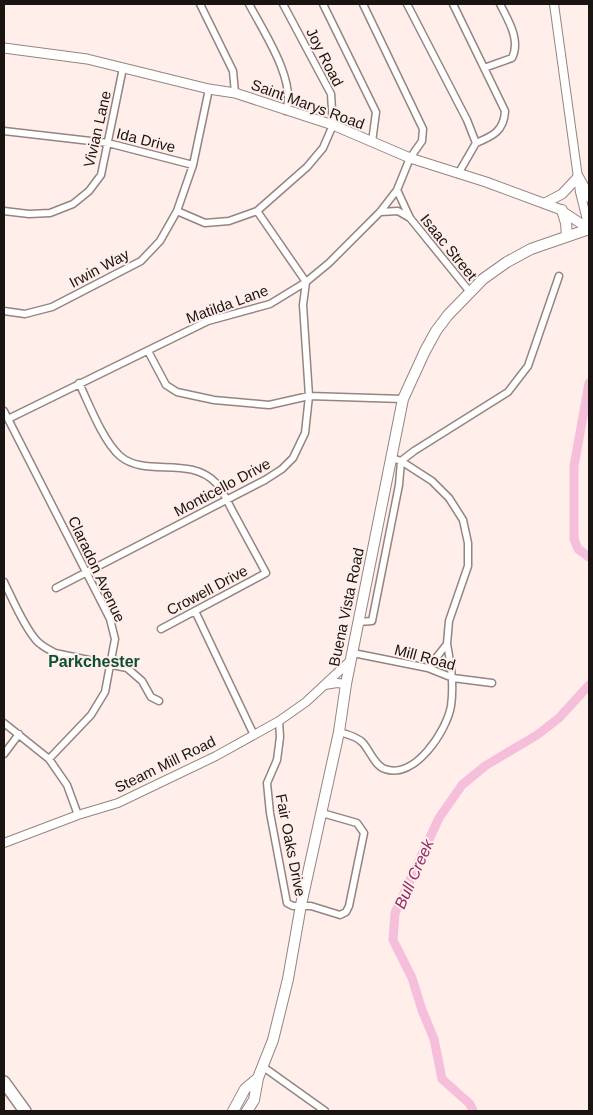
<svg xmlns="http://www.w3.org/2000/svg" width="593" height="1115" font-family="Arial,sans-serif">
<rect width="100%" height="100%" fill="#ffeee9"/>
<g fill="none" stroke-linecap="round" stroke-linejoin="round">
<path stroke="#f5beda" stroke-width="9" d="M589,383L574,466V539L578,549L589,557
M473,1111L470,1104L442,1079L434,1039L422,1010L412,978L393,940L395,913L439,818L462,785L485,766L537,735L559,718L589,685"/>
<defs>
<path id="minor" d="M200,4L233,71L235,93
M249,4C263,31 297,81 286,111
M323,4L376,112L372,142
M407,4L467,120L476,143L458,174
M453,4L505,111C504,131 493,136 476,143
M484,68L512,58C521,40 508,20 500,4
M4,131L108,143L193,165
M397,190L410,218
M4,211L29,214L50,213L73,204L89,191L101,175L123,68
M177,211L205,223L229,221L257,211L307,167L323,148L333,125L331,94L283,4
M380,212L398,211L410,218L470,292
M4,311L25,314L52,307L141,261L160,241L177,211L193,165L209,89
M148,351L166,385L177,392L214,400L269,405L309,396L403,399
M79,383C89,404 103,441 120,456C146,478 189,455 216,483C223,490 228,503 233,512C244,532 255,553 266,573L161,629
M4,411L110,619L115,639L105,692L91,715L49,759
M8,419L208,321L270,304L306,282L329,263L380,212L397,190L410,158L422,141L423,129L363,4
M392,458L401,461L432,481L449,498L463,520L468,543V566L449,621L447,644L428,668
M401,461L414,451L508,392L528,366L559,276
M4,582C13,600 23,625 36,640C41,646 48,649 55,653L127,668L142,681L151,697L159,701
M56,588L265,480L282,469L293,458L305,433L309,396L303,305L306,282L257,211
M195,611L254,735
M358,622L372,621L399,485L401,461
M353,653L428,668L453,678L492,683
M279,721L280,737L277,760L267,783L270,813L287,903L293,906H311L340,915L346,912L349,906L364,833L357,823L322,813
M4,723L49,759L67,785L78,815
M339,732C347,734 358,737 363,743C370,751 375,766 385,769C415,780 447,730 451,706C454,685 451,665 447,644
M4,754L19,734
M262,1066L325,1111"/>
<path id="tertiary" d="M554,4L580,192L589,228
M325,685L337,683L346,684
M4,843L78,815L118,803L216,756L279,721L306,702L350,661"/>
<path id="secondary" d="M4,48L87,59L209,89L235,93L333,125L410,158L486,182L559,209L589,229
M545,203L562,194L578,177"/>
<path id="primary" d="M578,177L589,197
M562,210L566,223L567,236
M233,1111L245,1089L258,1078
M247,1111L254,1100L258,1078L273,1040L288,979L301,905L339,732L346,684L403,399L425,351L436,331L448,315L483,279L507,262L531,249L589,229"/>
<path id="motorway" d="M4,1082L25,1111"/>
</defs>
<use href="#minor" stroke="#958581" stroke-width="9"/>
<use href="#tertiary" stroke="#958581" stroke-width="10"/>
<use href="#secondary" stroke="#958581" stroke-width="11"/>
<use href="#primary" stroke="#958581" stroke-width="12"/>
<use href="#motorway" stroke="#958581" stroke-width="14"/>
<use href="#minor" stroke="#fff" stroke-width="6"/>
<use href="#tertiary" stroke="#fff" stroke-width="8"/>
<use href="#secondary" stroke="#fff" stroke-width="9"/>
<use href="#primary" stroke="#fff" stroke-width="10"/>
<use href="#motorway" stroke="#fff" stroke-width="11"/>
</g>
<g text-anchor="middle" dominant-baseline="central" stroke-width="4" stroke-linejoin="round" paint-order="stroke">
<g font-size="15" fill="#1a1412" stroke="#ffeee9">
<text transform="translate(325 57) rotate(63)">Joy Road</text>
<text transform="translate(308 104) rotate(20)">Saint Marys Road</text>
<text transform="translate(97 129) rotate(-77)">Vivian Lane</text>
<text transform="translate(146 140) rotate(14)">Ida Drive</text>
<text transform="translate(449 247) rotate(51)">Isaac Street</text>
<text transform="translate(99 268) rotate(-28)">Irwin Way</text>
<text transform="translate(227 304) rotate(-20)">Matilda Lane</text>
<text transform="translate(222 487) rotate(-28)">Monticello Drive</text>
<text transform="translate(97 569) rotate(65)">Claradon Avenue</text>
<text transform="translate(207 590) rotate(-28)">Crowell Drive</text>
<text transform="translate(346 607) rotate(-78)">Buena Vista Road</text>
<text transform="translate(425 657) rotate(15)">Mill Road</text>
<text transform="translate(165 764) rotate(-26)">Steam Mill Road</text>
<text transform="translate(291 845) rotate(79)">Fair Oaks Drive</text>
</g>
<g font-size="16" font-weight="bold" fill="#0e4f33" stroke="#ffeee9">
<text x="94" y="661">Parkchester</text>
</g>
<g font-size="16" font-style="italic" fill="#8d2967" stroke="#ffeee9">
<text transform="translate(414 874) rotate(-66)">Bull Creek</text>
</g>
</g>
<rect width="593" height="1115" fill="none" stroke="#1a1412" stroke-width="10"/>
</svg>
